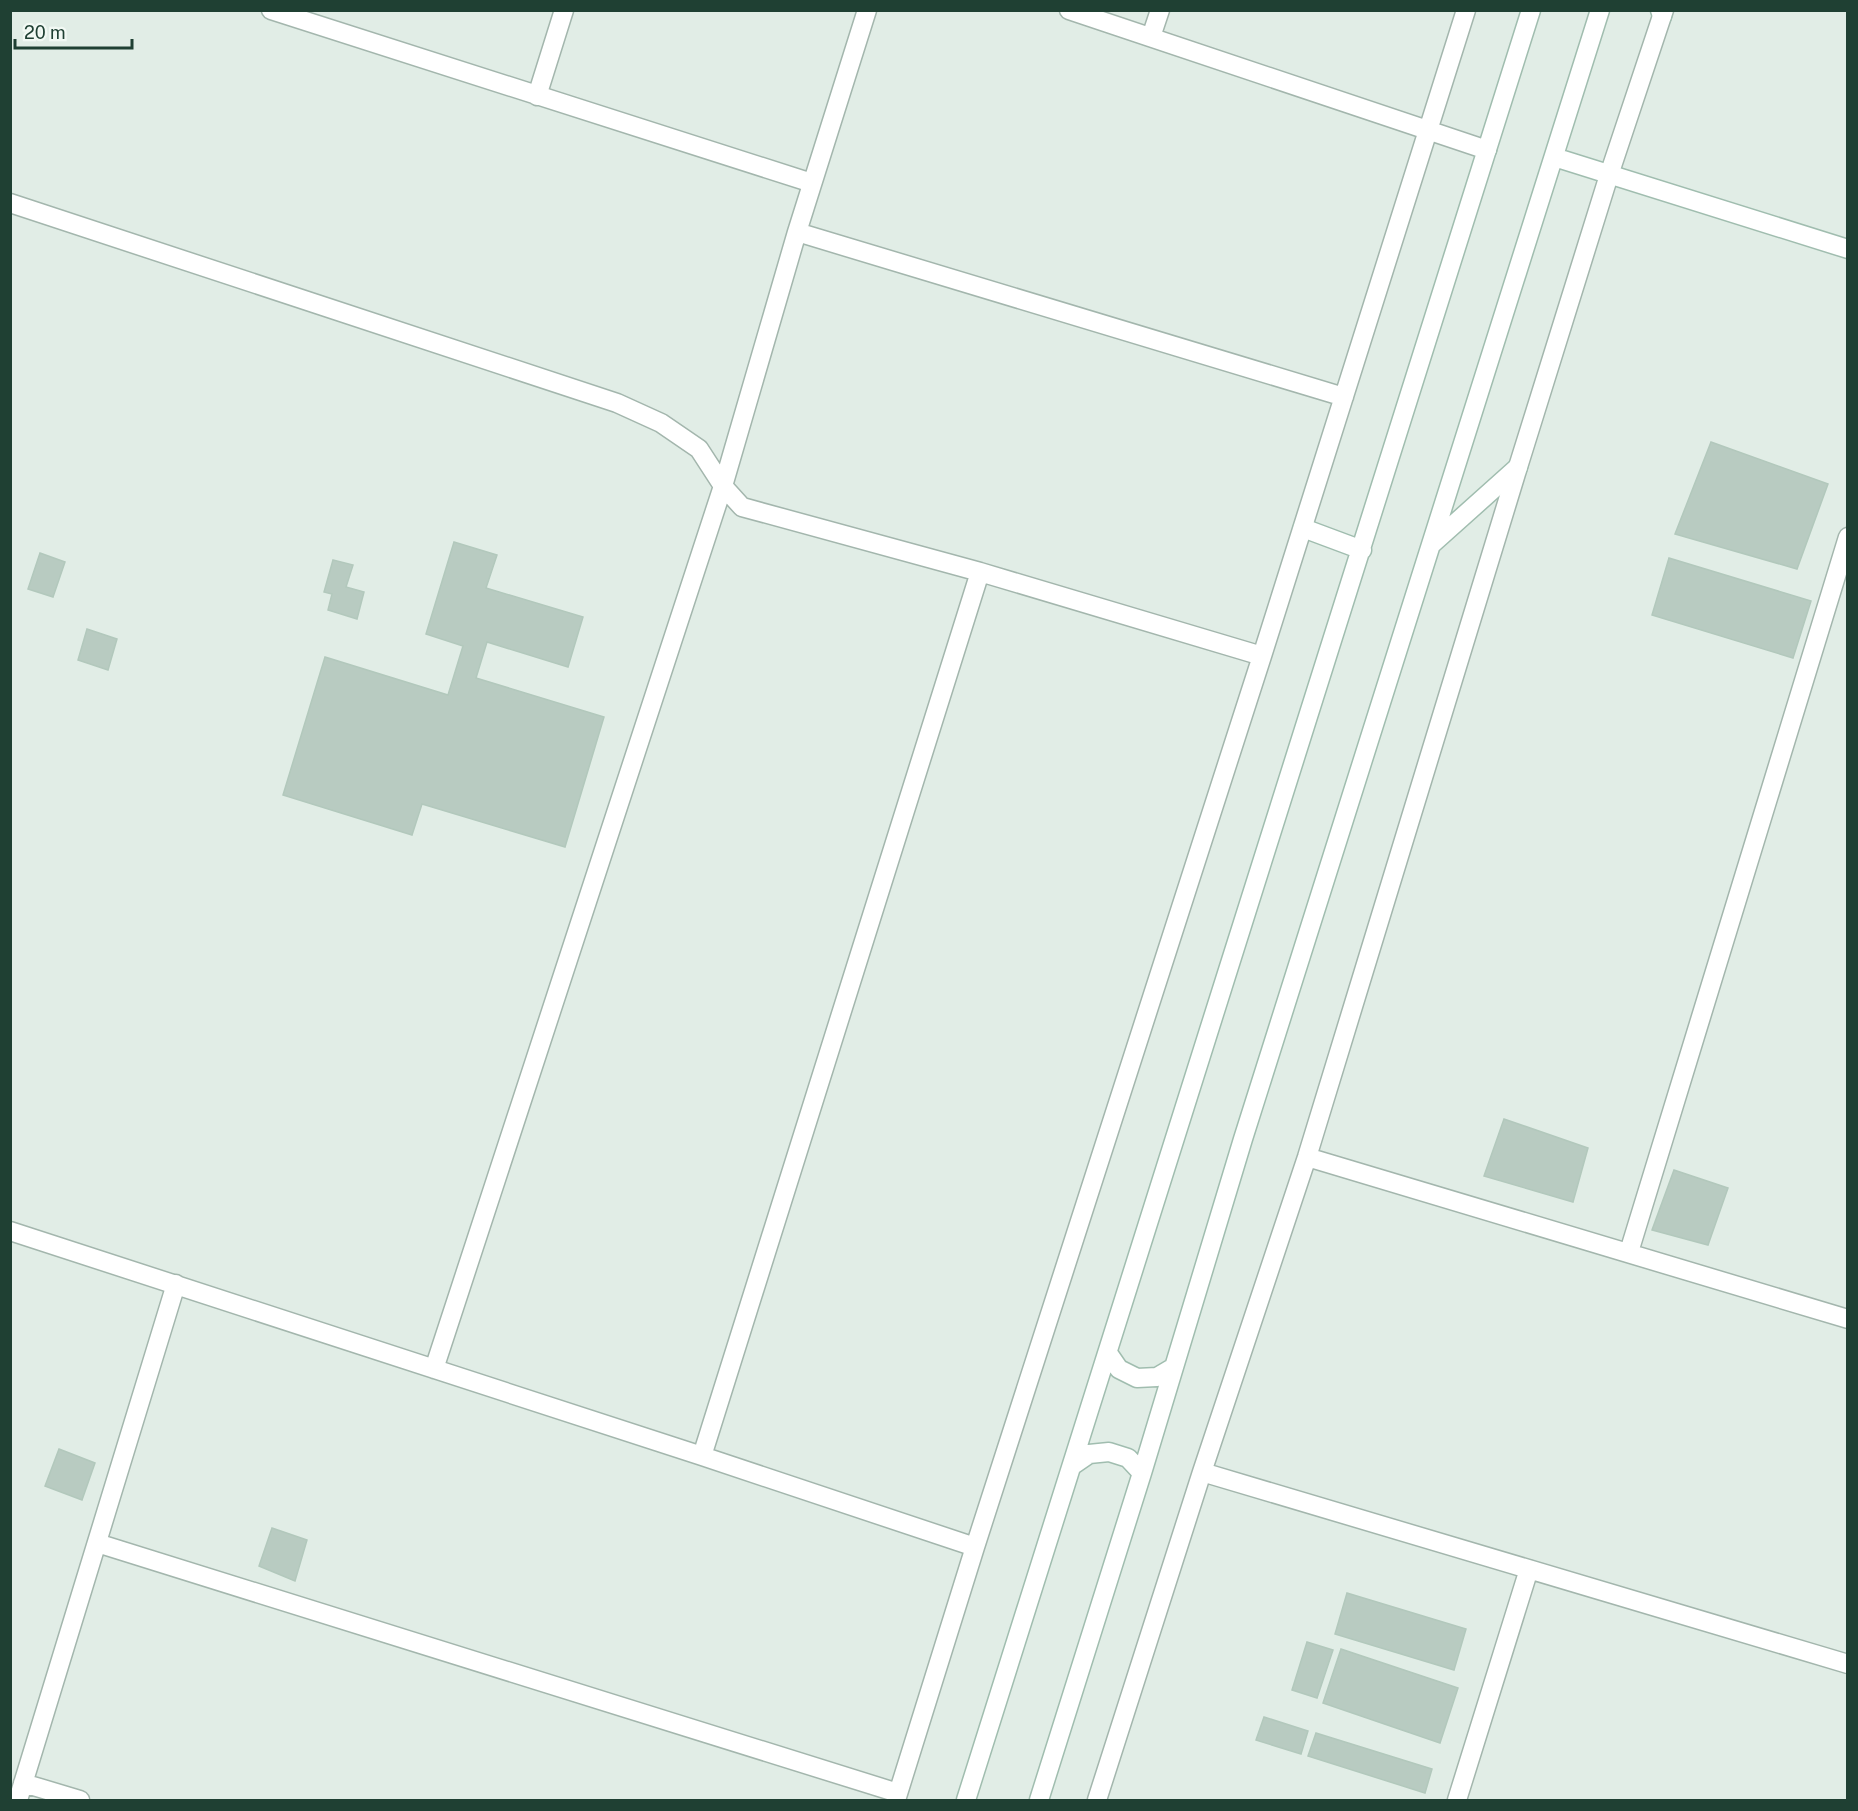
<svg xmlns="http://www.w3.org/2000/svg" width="1858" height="1811" font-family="'Public Sans',sans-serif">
<rect width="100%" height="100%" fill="#e1ede6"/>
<path fill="#b8cbc1" stroke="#b2c8bc" stroke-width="1.5" d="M1711,442L1828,484L1797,569L1675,534Z
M454,542L497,555L486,588L583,617L568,667L487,642L476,678L604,717L565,847L422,804L412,835L283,795L325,657L448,695L463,646L426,634Z
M40,553L65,562L53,597L28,589Z
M1669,558L1811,601L1793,658L1652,615Z
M333,560L353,565L346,587L364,592L357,619L328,610L332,594L324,592Z
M87,629L117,639L108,670L78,660Z
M1504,1119L1588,1148L1573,1202L1484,1176Z
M1674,1170L1728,1188L1708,1245L1652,1230Z
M59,1449L95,1463L82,1500L45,1486Z
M272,1528L307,1540L295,1581L259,1566Z
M1347,1593L1466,1629L1454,1670L1335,1634Z
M1307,1642L1333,1650L1317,1698L1292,1690Z
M1341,1649L1458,1688L1440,1743L1323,1703Z
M1264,1717L1308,1731L1301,1754L1256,1740Z
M1316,1733L1432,1769L1425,1793L1308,1756Z"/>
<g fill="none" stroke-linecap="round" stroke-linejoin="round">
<defs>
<path id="street" d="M271,10L812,183
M1069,10L1487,150
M1151,37L1160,10
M537,96L564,10
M10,203L617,403L661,423L699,449L723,486L742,507L980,572L1262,656
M797,232L1344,397
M1307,1157L1848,1319
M10,1231L702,1456L975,1547
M1629,1252L1848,537
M434,1369L723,486L797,232L867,10
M702,1456L980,572
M1202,1472L1848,1664
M97,1543L898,1793
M23,1783L80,1800
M18,1800L176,1284
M896,1800L975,1547L1262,656L1466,10
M1097,1800L1202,1472L1307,1157L1518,467L1609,175L1664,10
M1457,1800L1529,1569"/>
<path id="secondary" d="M1660,10L1662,16
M1554,157L1848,249
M1303,528L1362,550
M1432,544L1518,467
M1108,1353L1119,1369L1137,1378L1157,1377L1174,1367
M1073,1465L1089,1454L1109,1452L1128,1458L1142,1473
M966,1800L1531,10
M1039,1800L1142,1473L1243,1139L1600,10"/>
</defs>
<use href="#street" stroke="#a3b6ad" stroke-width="21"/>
<use href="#secondary" stroke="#a0bdaf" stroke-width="21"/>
<use href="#street" stroke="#fff" stroke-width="18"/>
<use href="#secondary" stroke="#fff" stroke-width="18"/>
</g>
<rect width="1858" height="1811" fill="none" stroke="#1f4033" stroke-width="24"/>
<path d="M15 39v9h117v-9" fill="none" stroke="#1f4033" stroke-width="3"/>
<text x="24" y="39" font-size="18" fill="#1f4033" stroke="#f2f9f4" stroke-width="4.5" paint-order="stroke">20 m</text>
</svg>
